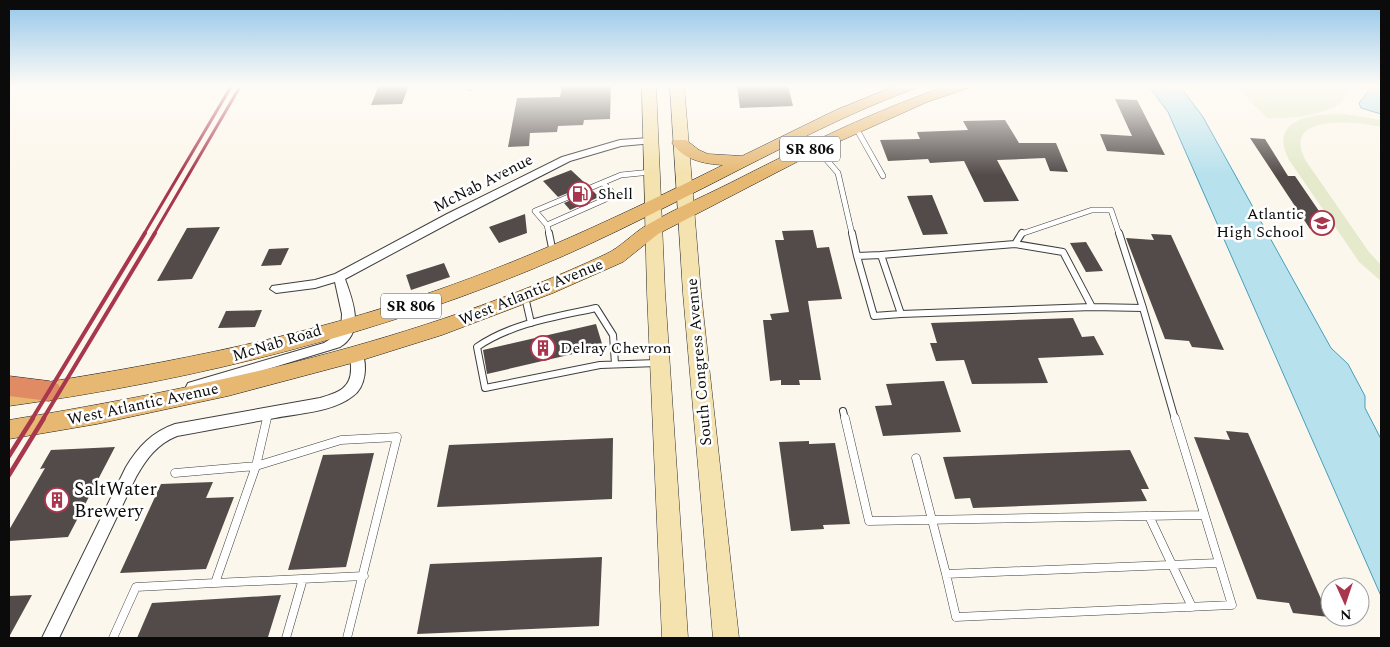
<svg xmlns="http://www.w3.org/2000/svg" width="1390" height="647" font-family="Spectral,serif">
<rect width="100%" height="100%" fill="#fcf7ec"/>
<path fill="#e4eacb" d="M1235,85H1351V88C1347,93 1344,100 1339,104C1319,117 1290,118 1267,118Z
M1344,114L1381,120V127C1357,121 1279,113 1306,161L1369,252L1381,265V281L1359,262L1351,250L1289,160C1267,118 1314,113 1344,114Z"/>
<path fill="#b7e1ed" stroke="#479ebb" d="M1148,85H1179L1203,117L1331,348L1348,364L1365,396V408L1381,439V596L1168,112Z
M1368,85L1381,86V114L1361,108L1359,103L1368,92Z"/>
<path fill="#524b49" d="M379,85H409L402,104L371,105Z
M611,85L610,119L584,120L583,125L558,126L557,132L530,133L529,146L508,147L517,98L560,97L562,86Z
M737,85H788L793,106L740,108Z
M1115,99L1137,100L1165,155L1107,151L1100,134L1132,136Z
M1005,120L1019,143H1056L1068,172L1050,171L1045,158L997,160L1019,201L984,202L964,161L930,163L928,159L888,161L880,140L920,139L917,132L968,130L963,121Z
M1250,138L1265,139L1288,176H1295L1332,230L1310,229Z
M571,170L587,185L558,197L543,181Z
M593,191L599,197L570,210L564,203Z
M932,195L948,234L923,235L907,196Z
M525,214L527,233L499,243L489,227Z
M220,227L192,279L157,281L187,228Z
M813,230L817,248L829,247L842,299L808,301L821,380H799L800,385H781V380L770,381L763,320H772L770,314L789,312L775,240H784L782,231Z
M1151,234L1171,235L1224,350L1192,347L1189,341L1165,339L1126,238L1154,240Z
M1086,242L1103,271L1086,272L1070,243Z
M289,248L281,265L261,266L269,249Z
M444,263L450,277L411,290L406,275Z
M262,310L255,327L218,328L226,311Z
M1073,318L1082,337L1094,336L1104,355L1038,358L1048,383L972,384L964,360L936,361L930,343H937L931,323Z
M596,324L603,347L487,374L483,350Z
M944,381L961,432L883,436L875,406L892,405L886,384Z
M1226,431L1248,433L1329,617L1293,613L1289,603L1257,599L1194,437L1230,440Z
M613,438L612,499L437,507L449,445Z
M809,441V444L835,443L850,524L823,525L824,529L791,531L779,442Z
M115,447L68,537L9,541V530L45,468L40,469L51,450Z
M1130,450L1149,489H1141L1147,501L973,508L970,498L955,499L943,457Z
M374,453L346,567L288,570L323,455Z
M213,482L206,498L234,497L206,569L120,573L161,484Z
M602,557L599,626L417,634L430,564Z
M32,595L9,637V596Z
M281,595L268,637L137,638L152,603Z"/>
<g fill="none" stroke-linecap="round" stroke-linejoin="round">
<defs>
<path id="service-far2" d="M470,88L471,85
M856,128L883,176
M812,148L825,158L838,173L852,234
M603,183L615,195L547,225L535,211L621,175L651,172
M547,225L549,234
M1021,234L1092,210H1111L1119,234"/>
<path id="service-far1" d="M549,233L553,253
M852,233L857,256L881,255L901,314L1092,307L1143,308L1175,419
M1119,233L1143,308
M1015,244L1022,233
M881,255L1015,244L1063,252L1092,307
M857,256L874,316L901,314
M525,297L531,323
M615,364L613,335L596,308C555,317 512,323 477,347L485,388L600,365L657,363
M843,411L845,419
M267,419L268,414"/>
<path id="service" d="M267,418L256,466L215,583L364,576
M845,418L869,521L1203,515
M1175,418L1232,605L956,617L946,574L1218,563
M916,458L946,574
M175,473L256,466L341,440L397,437L347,638
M1149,516L1192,607
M113,638L136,587L215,583
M286,638L303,579"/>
<path id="minor" d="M650,138L655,141L653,143L621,146L570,161L455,220L345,279C353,301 365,332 340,347L193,392L188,391L186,387L188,383L324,343L341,332L342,314L335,282L315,288L276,293L270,289L272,286L315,280L335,274L447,214L562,157L620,140Z
M356,349L361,350C368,364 366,387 353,396C333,412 300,413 275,418C242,424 209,430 177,436C157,444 146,459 136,477L59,638H42L126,467C138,447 152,432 175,424L320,398C338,393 352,388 351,367C351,361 349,356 351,350Z"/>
<path id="secondary" d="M642,85H656L665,292L688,638H662L647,292Z
M670,85H684L701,293L739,638H713L683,293Z"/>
<path id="primary" d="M898,85H918L916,88C872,104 830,124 788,145C712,183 638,223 561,257C386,333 197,380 9,406V388C146,367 283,342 414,298C521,263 622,215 723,165C704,164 684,160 672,143L674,140H686L699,150L708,154L742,156L836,110Z
M950,85H970L968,88L927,102L818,151L658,234L623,262L553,293L442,335L356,362L228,396L97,424L9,439V420C213,386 418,342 606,254C621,247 633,233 647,225C678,207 711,193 742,177C809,143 878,109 950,85Z"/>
<path id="motorway" d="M9,376L49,381L58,384L62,391L58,398L49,401L9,396Z"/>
</defs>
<use href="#service-far2" stroke="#3e3e3e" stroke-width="6"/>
<use href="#service-far1" stroke="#3e3e3e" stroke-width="8"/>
<use href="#service" stroke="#3e3e3e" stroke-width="9"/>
<use href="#minor" stroke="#3e3e3e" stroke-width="2"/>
<use href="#secondary" stroke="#2d2d2d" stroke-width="1"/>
<use href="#primary" stroke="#1c1c1c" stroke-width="1"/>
<use href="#motorway" stroke="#1c1c1c" stroke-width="1"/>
<use href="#service-far2" stroke="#fff" stroke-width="5"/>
<use href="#service-far1" stroke="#fff" stroke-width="6"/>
<use href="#service" stroke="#fff" stroke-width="8"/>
<use href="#minor" fill="#fff" fill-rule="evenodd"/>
<use href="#secondary" fill="#f4e2af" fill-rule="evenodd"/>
<use href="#primary" fill="#e6b872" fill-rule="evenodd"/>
<use href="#motorway" fill="#e18b65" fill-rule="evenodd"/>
<path stroke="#a8364c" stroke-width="3" d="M144,234L232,85
M154,234L241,85"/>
<path stroke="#a8364c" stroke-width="4" d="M32,419L145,233
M43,419L155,233"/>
<path stroke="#a8364c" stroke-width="4.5" d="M9,456L33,418
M9,475L44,418"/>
</g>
<linearGradient id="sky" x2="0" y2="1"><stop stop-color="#94c6ea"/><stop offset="0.49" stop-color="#fefbf6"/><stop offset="1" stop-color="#fefbf6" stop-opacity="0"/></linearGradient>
<rect width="1390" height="175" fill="url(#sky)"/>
<defs>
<symbol id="fuel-ring" viewBox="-11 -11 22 22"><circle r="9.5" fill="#fff" stroke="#a8364c" stroke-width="1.5"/><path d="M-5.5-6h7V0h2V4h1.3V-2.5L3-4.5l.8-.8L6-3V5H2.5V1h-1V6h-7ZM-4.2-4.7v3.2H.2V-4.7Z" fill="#a8364c"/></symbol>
<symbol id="school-ring" viewBox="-11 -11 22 22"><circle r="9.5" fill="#fff" stroke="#a8364c" stroke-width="1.5"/><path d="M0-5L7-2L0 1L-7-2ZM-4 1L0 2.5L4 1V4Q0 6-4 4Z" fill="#a8364c"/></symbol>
<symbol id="building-ring" viewBox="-11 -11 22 22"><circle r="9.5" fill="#fff" stroke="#a8364c" stroke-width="1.5"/><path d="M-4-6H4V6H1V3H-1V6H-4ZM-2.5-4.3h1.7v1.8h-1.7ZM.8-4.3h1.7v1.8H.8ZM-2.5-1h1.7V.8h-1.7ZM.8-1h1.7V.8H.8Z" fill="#a8364c"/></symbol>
</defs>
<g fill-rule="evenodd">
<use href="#fuel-ring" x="566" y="180" width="28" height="28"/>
<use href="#school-ring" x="1308" y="209" width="28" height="28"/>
<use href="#building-ring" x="529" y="334" width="28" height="28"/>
<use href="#building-ring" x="43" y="486" width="28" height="28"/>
</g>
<g text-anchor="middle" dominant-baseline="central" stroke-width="5" stroke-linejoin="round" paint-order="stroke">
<g fill="#fff" stroke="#545454" stroke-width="1">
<rect x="780" y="136.5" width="60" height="25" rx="4"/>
<rect x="381" y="293.5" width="60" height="25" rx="4"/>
</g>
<g font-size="15" font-weight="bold" fill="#0b0b0b">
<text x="810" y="149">SR 806</text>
<text x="411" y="306">SR 806</text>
</g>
<g font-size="16" fill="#0b0b0b" stroke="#fff">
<text transform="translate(483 183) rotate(-27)">McNab Avenue</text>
<text transform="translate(531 292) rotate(-22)">West Atlantic Avenue</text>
<text transform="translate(277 343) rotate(-17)">McNab Road</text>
<text transform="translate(699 362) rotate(-95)">South Congress Avenue</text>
<text transform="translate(143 404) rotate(-12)">West Atlantic Avenue</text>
</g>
<g font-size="16" fill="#0b0b0b" stroke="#fff" text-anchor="start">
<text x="598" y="194">Shell</text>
<text x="1304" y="214" text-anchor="end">Atlantic<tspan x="1304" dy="18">High School</tspan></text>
<text x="560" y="348">Delray Chevron</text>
</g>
<g font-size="19" fill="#0b0b0b" stroke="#fff" text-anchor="start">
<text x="74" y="489">SaltWater<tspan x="74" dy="22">Brewery</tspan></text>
</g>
</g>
<rect width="1390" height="647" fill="none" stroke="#0b0b0b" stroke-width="20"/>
<g transform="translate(1345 602) rotate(177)"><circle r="24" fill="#ffffff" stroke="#9d9d9d"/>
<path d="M0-4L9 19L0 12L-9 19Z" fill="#a8364c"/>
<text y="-8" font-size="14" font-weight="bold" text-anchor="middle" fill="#0b0b0b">N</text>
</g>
</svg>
